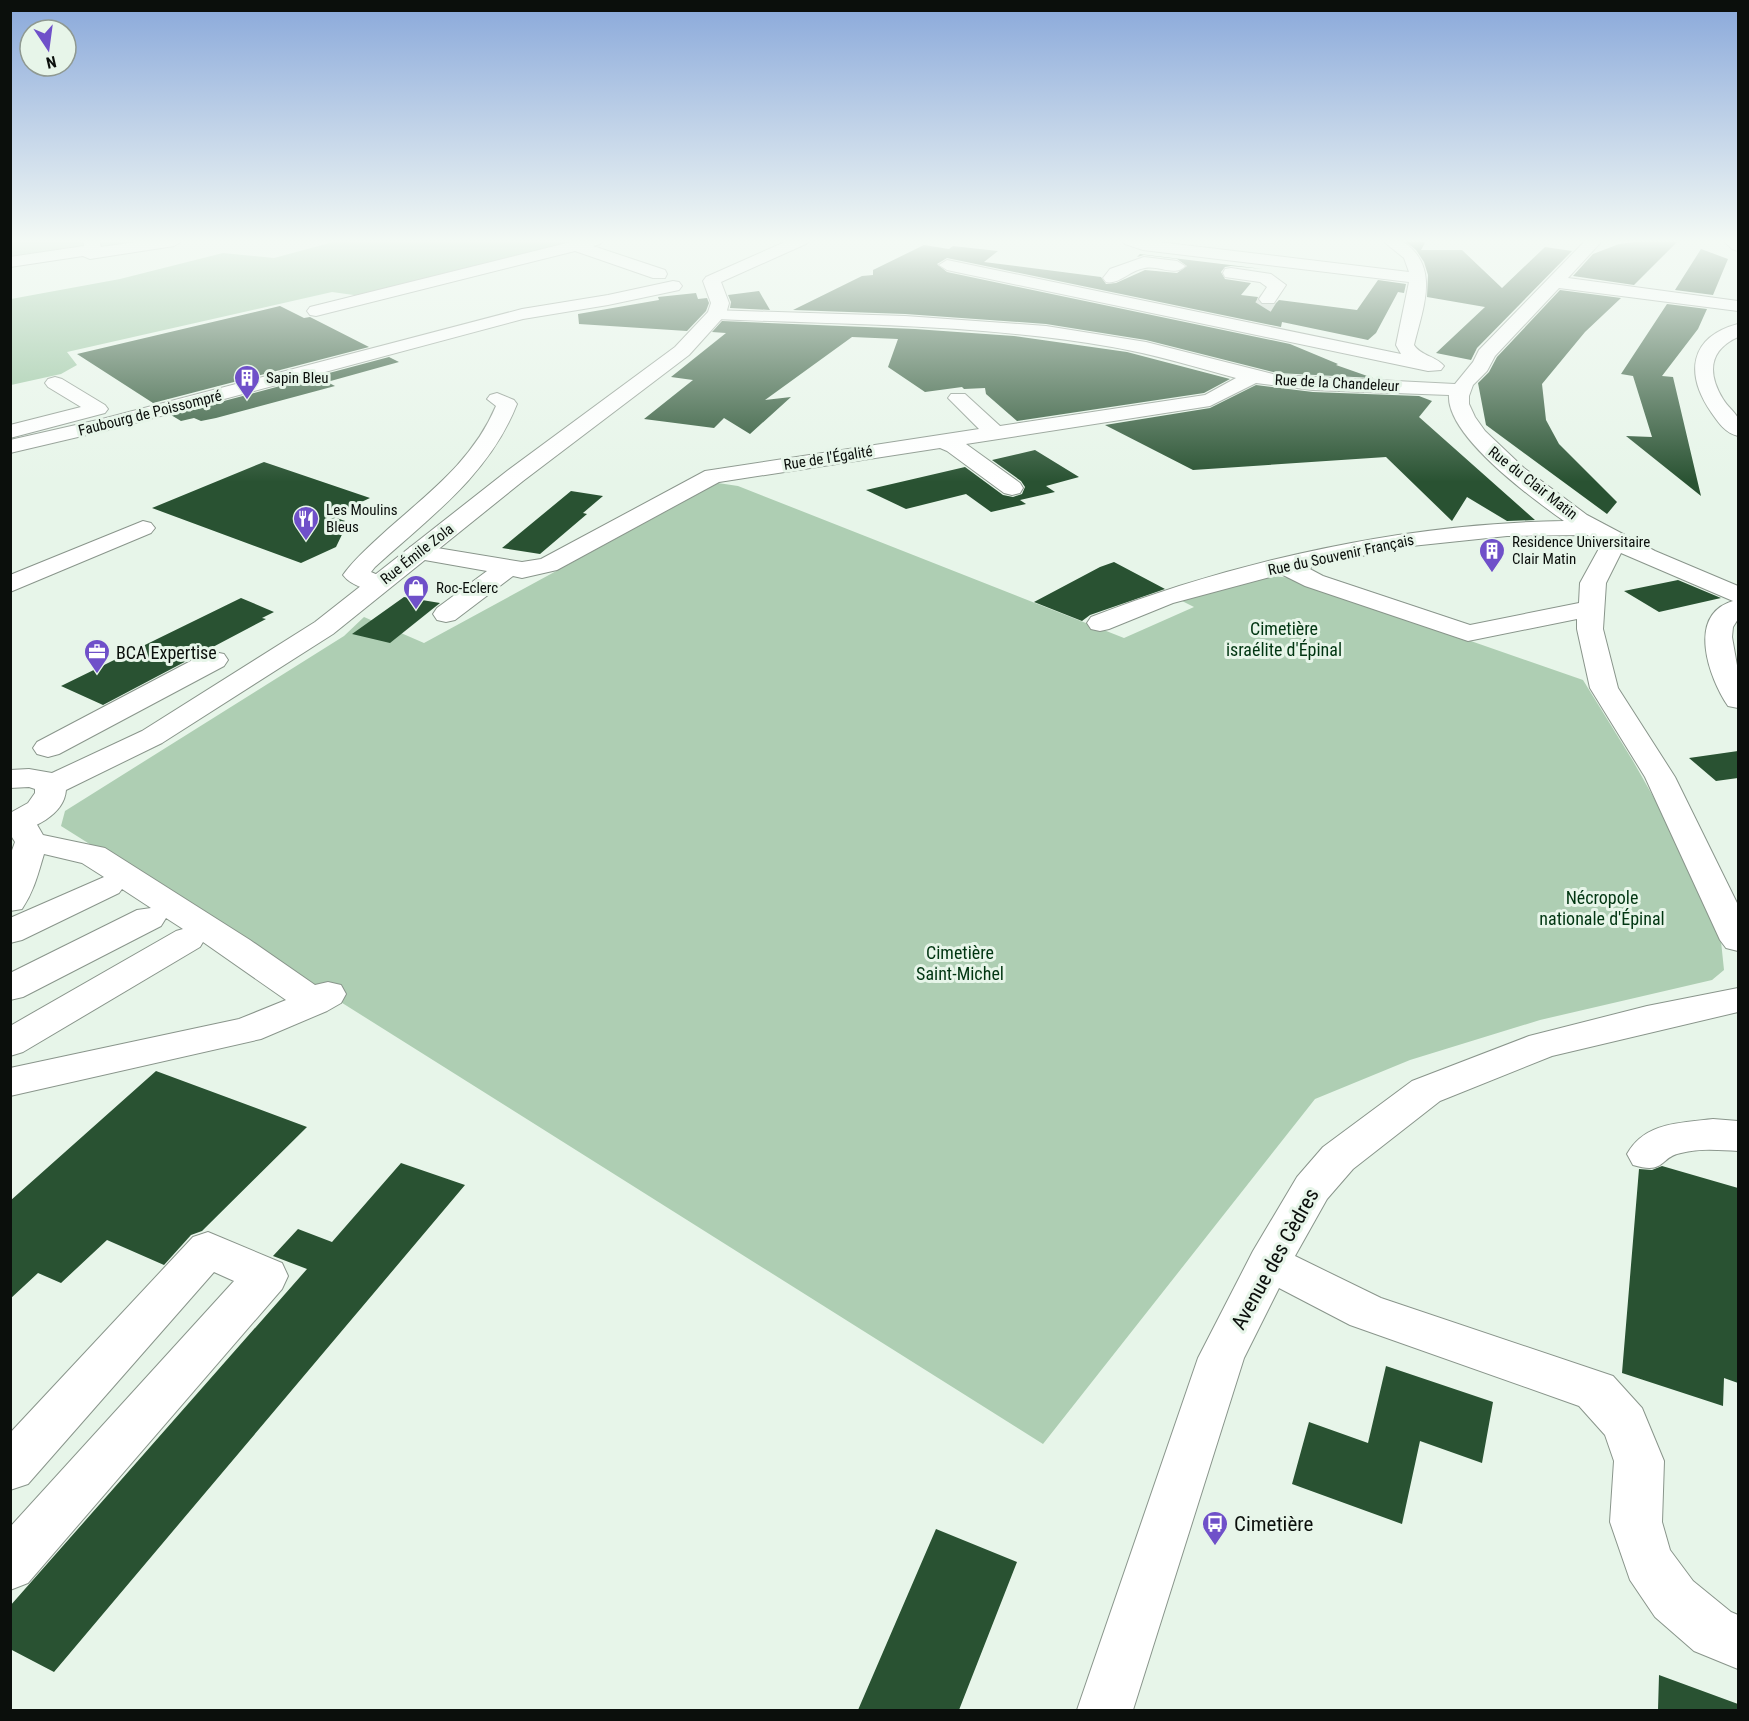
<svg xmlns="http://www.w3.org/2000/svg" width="1749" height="1721" font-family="'Roboto Condensed',sans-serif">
<rect width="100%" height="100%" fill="#e7f5e9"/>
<path fill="#aeceb3" d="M11,241H166L11,265Z
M718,483L738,486L1124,638L1194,607L1178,599L1265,575L1290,578L1583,680L1633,761L1680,844L1721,941L1724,970L1712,980L1540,1020L1410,1060L1315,1099L1043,1444L61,826L65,811L344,636L364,617L424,643Z"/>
<path fill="#94c29c" d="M337,241H585L361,296L332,292L67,352L77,365L61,374L11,385V299L120,279L223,253L274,258Z"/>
<path fill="#295232" d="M1405,241H1422L1425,243L1421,250H1462L1502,288L1545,247L1572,251L1477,348L1471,360L1436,353L1485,307L1427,297L1428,275L1424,262L1416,250Z
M1641,241H1678L1634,285L1573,276L1593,254L1619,244Z
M924,245L949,249L953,246L998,251L984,262L1101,277L1106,284L1116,283L1145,270L1177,273L1187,266L1177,259L1144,255L1137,257L1140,254L1263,269L1231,266L1225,267L1221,272L1225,279L1251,283L1241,295L1258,297L1257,300L1262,305H1274L1279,300L1357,310L1378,280L1406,284L1404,293L1398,292L1376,333L1368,340L1282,322L1281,327L947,258L937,264L947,272L1290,344L1338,364L1336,365L1373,378L1277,373L1146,340L1046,324L905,314L793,310L862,276L873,275V270Z
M1701,249L1728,259L1713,295L1675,290Z
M1560,290L1621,298L1585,332L1542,384L1546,420L1559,444L1617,502L1607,514L1486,425L1478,383L1489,372L1497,357Z
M759,291L770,310L730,308L731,302L728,295Z
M696,293L698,299L707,298L709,303L706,311L687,331L579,324L578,314L659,300L658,297Z
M1667,304L1707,309L1698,329L1662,376L1673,377L1701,496L1626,436L1652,437L1633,376L1621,374Z
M280,306L304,318L310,317L369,347L153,403L77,354Z
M722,321L915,329L1014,336L1127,352L1230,379L1204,393L1017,421L986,394L985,388L964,389L962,387L925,392L888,367L898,339L852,337L765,400L791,397L750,434L724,418L714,428L644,419L693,380L671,377L726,333L712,332Z
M389,357L399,362L327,382L335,386L216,418L201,421L194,418L181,421L171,415Z
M1256,385L1313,392L1419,396L1432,401L1419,417L1535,520L1507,521L1467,497L1452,521L1386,457L1193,470L1105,425L1210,408Z
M1035,450L1079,477L1046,486L1055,492L1020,500L1026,504L991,512L966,494L906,509L866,490L965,467L1003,495L1013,497L1022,494L1025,487L1021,481L992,460Z
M264,462L370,498L331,516L348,522L336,547L301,563L152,508Z
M571,491L603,496L583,513L587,514L540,554L502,548Z
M1114,562L1165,589L1090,615L1082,621L1034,602L1100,567Z
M1678,580L1721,598L1659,612L1624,591Z
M404,597L440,603L390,643L352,634Z
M241,598L274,612L262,618L266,619L103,705L61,686Z
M1738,751V778L1716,781L1689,758Z
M156,1071L307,1127L202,1231L191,1235L164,1265L107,1240L61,1283L38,1273L10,1299V1201Z
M401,1163L465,1185L54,1672L10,1649V1606L307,1269L273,1256L298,1229L332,1242Z
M1662,1166L1738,1188V1383L1724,1378L1723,1406L1622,1373L1639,1169L1652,1170Z
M1386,1366L1493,1402L1482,1463L1420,1441L1402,1524L1292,1484L1309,1422L1368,1443Z
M936,1529L1017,1562L959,1710H858Z
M1659,1675L1738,1704V1710H1658Z"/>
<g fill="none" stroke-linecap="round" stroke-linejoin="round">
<path stroke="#c6d2c8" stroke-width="18" stroke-dasharray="18 9" stroke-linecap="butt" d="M1263,307L1268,299"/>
<defs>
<path id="minor" d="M83,241H99L101,247L143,241H182L174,246L90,259L83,256L10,267V257L84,246Z
M575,241H602L600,244L593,246L665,270L667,274L665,278H653L575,251L316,316L310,315L307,311L310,307Z
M1123,241H1150L1409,272L1404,258L1383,241H1402C1441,266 1423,307 1414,345C1421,356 1436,356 1444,366L1441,370L1428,371L947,270L939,265L947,260L1401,354L1396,345L1409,282L1143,250L1125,244Z
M1585,241H1602L1568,278L1738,301V311L1559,288L1495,356L1487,371L1473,385L1469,396V404L1475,417L1485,431L1524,468L1587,515L1655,551L1738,586V619L1733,627L1732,637L1738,671V708L1728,706C1709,678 1686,615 1733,601L1621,553L1606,583L1603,629L1618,688L1675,777L1738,905V951L1726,948L1720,940L1645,777L1590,688L1577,629V619L1468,641L1305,586L1281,574L1173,603L1109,629L1100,631L1091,629L1087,623L1091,617C1238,560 1406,523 1564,521C1533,499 1446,436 1449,395L1313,390L1256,383L1210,406L966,444L1020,483L1023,488L1020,493L1012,495L1004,493L947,451L940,448L719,482L557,570L522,578L513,576L455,620L446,622L437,620L433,614L437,608L487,571L419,559L410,557L407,552L410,547L419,545L522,562L541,559L705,471L979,429L948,398L951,394H965L1000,426L1205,395L1236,378C1195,367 1154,354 1112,347C982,324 849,325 717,319L711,318L708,314L711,310L905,316L1046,326L1146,342L1277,375L1455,384L1473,362L1479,350ZM1587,535L1602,543L1580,583L1579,603L1470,625L1323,576L1308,568L1402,547L1507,536Z
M1724,241H1738V251L1732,249Z
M1144,257L1177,261L1185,266C1176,277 1157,265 1145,268C1130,270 1119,285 1106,282L1103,278L1110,269Z
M1231,268L1271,274L1286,285L1274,303H1262L1259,299L1267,287L1260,282L1225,277L1223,273L1225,269Z
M1738,324V337C1709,350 1707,373 1723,399C1727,406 1734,411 1738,418C1740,423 1739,432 1738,436C1725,433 1718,422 1711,412C1685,374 1689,337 1738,324Z
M55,377L62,379L105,405L108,409L105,413L10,438V425L81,407L48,387L45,383L48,379Z
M497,393L514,400L517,404C489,475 430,517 375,567L371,572L387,579L391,584L387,589C374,593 352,587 343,575C356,557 372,544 388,529C431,491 473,460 496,406L487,399L490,395Z
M143,521L151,523L155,528L151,533L10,592V575Z
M214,652L224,654L228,660L224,666L59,754L48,757L37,754L33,748L37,742L204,654Z
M21,813L32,816L43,835L105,848L250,940L315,985L328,982L341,985L346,994L341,1003L327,1011L261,1039L10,1096V1068L239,1019L286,1000L203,942L200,947L23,1052L10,1056V1026L176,931L183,929L166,918L161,926L23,997L10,1000V973L137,910L151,908L122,889L119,893L22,940L10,943V918L104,877L82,863L44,854C38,874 34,891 22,909L10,911V856L15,842L10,834V816Z
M1738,988V1012L1552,1056L1440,1101L1353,1169L1327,1199L1295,1256L1381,1298L1613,1376L1642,1408L1664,1461L1662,1522L1670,1550L1693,1581L1731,1612L1738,1615V1669L1694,1651L1655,1617L1630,1580L1610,1522L1614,1461L1605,1435L1579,1406L1350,1325L1279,1288L1244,1358L1133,1710H1077L1198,1358L1253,1251L1297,1177L1323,1147L1412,1081L1529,1036L1647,1006Z
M1713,1119L1738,1121V1151C1719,1150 1700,1148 1681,1153C1659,1157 1666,1175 1633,1165L1627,1154C1645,1122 1680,1123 1713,1119Z
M208,1232L282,1263L288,1276L282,1289L28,1583L10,1590V1527L234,1281L214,1272L28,1484L10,1490V1433L193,1237Z"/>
<path id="major" d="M787,241H808L806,244L721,282L729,303L726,314L689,355L523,481L333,634L162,743L66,790C64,816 32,829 10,834V813L28,803L35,793V789L29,787L10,788V770L29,769L52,773L142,731L315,622L507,471L675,347L708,312L711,303L703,281L706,277Z
M673,281L679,282L682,286L679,290L608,305L523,319L112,429L10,453V440L102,419L522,309L608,295Z"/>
</defs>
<use href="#minor" stroke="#89958b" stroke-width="2"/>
<use href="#major" stroke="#89958b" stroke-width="2"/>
<use href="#minor" fill="#fff" fill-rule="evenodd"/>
<use href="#major" fill="#fff" fill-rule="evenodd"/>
</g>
<linearGradient id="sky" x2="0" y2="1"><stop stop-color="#89a8da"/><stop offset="0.5" stop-color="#f4faf5"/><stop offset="1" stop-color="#f4faf5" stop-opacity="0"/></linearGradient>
<rect width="1749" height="482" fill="url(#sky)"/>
<defs>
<symbol id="building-pin" viewBox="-11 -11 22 30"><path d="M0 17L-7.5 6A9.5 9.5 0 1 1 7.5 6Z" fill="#6f50c9" stroke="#e7f5e9"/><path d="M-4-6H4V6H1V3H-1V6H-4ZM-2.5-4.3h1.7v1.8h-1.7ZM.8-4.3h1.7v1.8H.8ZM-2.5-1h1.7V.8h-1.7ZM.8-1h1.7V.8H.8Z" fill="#fff"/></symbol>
<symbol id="restaurant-pin" viewBox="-11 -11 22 30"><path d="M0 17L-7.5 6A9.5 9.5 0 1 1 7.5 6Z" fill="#6f50c9" stroke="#e7f5e9"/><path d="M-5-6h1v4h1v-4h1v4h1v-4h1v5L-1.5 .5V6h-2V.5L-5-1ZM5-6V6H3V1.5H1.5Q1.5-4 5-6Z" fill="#fff"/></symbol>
<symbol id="shop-pin" viewBox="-11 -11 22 30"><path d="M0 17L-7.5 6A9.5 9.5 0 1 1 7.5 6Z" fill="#6f50c9" stroke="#e7f5e9"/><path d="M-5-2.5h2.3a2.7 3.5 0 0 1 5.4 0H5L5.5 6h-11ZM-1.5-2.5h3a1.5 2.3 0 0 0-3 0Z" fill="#fff"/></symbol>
<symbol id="office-pin" viewBox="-11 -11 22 30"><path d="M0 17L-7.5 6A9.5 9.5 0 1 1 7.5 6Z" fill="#6f50c9" stroke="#e7f5e9"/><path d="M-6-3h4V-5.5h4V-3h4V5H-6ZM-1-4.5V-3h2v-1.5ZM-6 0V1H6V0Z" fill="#fff"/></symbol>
<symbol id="bus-pin" viewBox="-11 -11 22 30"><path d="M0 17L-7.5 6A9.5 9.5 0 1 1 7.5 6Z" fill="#6f50c9" stroke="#e7f5e9"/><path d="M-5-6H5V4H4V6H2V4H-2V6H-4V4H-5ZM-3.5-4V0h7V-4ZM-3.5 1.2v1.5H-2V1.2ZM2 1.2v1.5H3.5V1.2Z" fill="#fff"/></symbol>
</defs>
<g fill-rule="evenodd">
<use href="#building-pin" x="232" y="363" width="30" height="40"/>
<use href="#restaurant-pin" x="291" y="504" width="30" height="40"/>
<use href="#building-pin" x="1477" y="536" width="30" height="40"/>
<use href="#shop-pin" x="401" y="573" width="30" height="40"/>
<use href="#office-pin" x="82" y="637" width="30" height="40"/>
<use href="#bus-pin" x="1200" y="1509" width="30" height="40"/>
</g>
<g text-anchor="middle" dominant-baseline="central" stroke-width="6" stroke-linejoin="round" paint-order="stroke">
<g font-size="15" fill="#0b0f0c" stroke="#e7f5e9" text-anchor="start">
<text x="266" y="378">Sapin Bleu</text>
<text x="326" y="510">Les Moulins<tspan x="326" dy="17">Bleus</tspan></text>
<text x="1512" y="542">Residence Universitaire<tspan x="1512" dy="17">Clair Matin</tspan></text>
<text x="436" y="588">Roc-Eclerc</text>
</g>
<g font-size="15" fill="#0b0f0c" stroke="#e7f5e9">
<text transform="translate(1337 383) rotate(3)">Rue de la Chandeleur</text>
<text transform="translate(150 413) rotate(-14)">Faubourg de Poissompré</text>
<text transform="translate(828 458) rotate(-9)">Rue de l'Égalité</text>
<text transform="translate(1533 483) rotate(38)">Rue du Clair Matin</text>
<text transform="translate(417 554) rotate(-38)">Rue Émile Zola</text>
<text transform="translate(1341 555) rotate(-12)">Rue du Souvenir Français</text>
</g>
<g font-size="18" fill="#003511" stroke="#e7f5e9">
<text x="1284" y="628">Cimetière<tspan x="1284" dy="21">israélite d'Épinal</tspan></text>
<text x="1602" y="897">Nécropole<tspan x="1602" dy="21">nationale d'Épinal</tspan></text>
<text x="960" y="952">Cimetière<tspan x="960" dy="21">Saint-Michel</tspan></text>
</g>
<g font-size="18" fill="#0b0f0c" stroke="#e7f5e9" text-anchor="start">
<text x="116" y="652">BCA Expertise</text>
</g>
<g font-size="21" fill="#0b0f0c" stroke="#e7f5e9">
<text transform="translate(1275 1259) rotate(-61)">Avenue des Cèdres</text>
</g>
<g font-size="21" fill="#0b0f0c" stroke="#e7f5e9" text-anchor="start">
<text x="1234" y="1524">Cimetière</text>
</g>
</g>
<rect width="1749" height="1721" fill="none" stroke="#0b0f0c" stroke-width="24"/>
<g transform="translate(48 48) rotate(167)"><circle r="28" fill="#e7f5e9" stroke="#8f9991" stroke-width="1.5"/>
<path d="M0-4.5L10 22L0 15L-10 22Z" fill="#6f50c9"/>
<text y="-9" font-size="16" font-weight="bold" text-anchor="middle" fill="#0b0f0c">N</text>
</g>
</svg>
